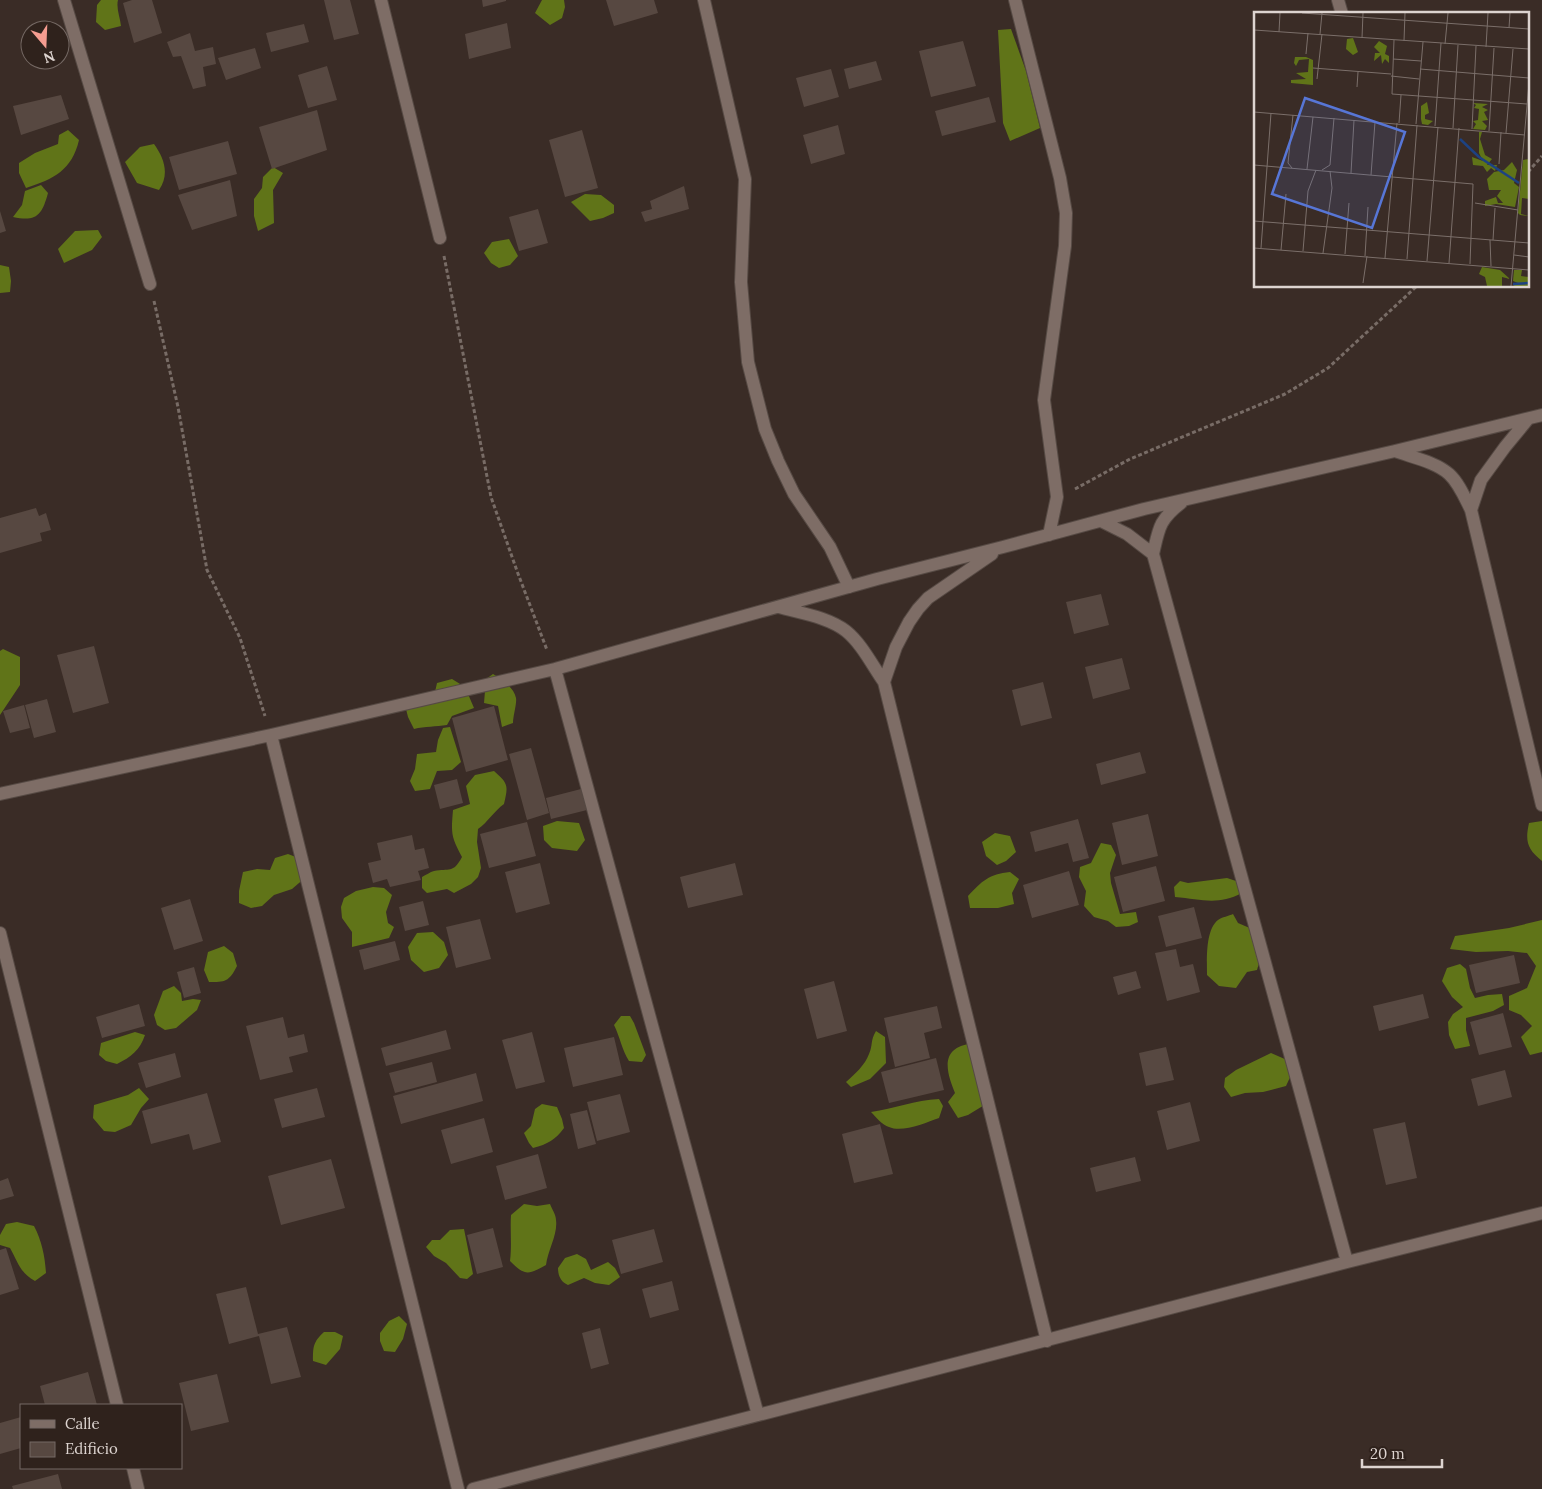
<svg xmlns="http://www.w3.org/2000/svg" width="1542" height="1489" font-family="Lora,serif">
<rect width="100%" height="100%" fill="#3a2c26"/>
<path fill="#607418" d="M101,0H118C116,8 120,17 121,26L105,30L96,22L97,5Z
M542,0H564L565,7L562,18L550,25L535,13Z
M1011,29L1026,71L1040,128L1010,141L1003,123L998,30Z
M68,130L79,140C72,170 54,179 26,188L19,173V163L35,153L58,144L59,135Z
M154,144C164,158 170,174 159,190L137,183L125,162L140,147Z
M273,167L283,173L273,190L274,223L258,231L254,216V199L262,188L263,177Z
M41,185L48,193C42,215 37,222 13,217L22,205L25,191Z
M585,194L601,195L614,205V213L603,218L590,221L571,202Z
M98,230L102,237L92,250L64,263L58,249L75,231Z
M509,239L518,256L510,265L499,268L491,263L484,253L492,242Z
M0,265L9,267L11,281L10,292L0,293Z
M3,649L20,657V685L0,715V651Z
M493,674C501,679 514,687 516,698C517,703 513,716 513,723L502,727L498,706L484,703L486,679Z
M452,679L465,687L474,708L452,716L447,725C436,727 425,726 414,729L408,717L405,705L435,692L437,683Z
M450,727L461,762L452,770L437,771L430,789L415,791L410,781L415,769L417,754L436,752L438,740L443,728Z
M494,771C509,784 508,786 504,804C494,811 488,822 478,829L477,842L481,868L478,877L471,884L454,893L447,889L427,893L422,888V877C426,875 430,872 434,871C449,868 453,874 462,857C451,836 451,834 453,810L470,804L466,786L475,775Z
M557,821L579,823L585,840L577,851L552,848L544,840L543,826Z
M1542,821V861C1527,849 1525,841 1529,823Z
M995,833L1010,836L1016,852L1006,861L997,865L986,856L982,842Z
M1101,843L1111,845L1116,855L1110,873L1111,883L1120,914L1136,912L1138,922L1129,926L1116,927L1108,921L1094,917L1084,906L1086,891L1079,877L1080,867L1091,863Z
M288,854L301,859L306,877L292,889L274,895L262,906L251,908L239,903V891L243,872L257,869L270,870L275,858Z
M1010,872L1019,879L1012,893L1014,904L998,908H970L968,896C982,881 989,874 1010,872Z
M1227,878L1236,881L1242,893C1217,906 1201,899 1175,897L1174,887L1180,881L1188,883Z
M373,887L384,888L392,895L386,912L388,923L394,927L389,938L352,947V932L342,918L341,907L344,898L356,891Z
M1233,914L1238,923L1252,929L1259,963L1257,970L1247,972L1236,988L1219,986L1207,975C1207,961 1205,930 1218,920C1222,917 1229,916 1233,914Z
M1542,920V1052L1530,1055L1521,1037L1532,1026L1521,1015L1509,1010V996L1527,988L1536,966L1527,953L1508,951L1476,952L1450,949L1455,936L1509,928Z
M433,932L444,942L448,955L439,968L424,972L411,960L408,947L417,933Z
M224,946L233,953L237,966C229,982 225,982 209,982L204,970L208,952Z
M1460,964L1466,969L1470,988L1475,998L1488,995L1502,994L1504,1005L1493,1011L1466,1018V1030L1470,1046L1455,1049L1449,1035L1448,1022L1453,1014L1463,1007L1452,997L1442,981L1447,968Z
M174,986L181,993L182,1001L193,999L201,1000L197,1010L176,1028L165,1030L157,1025L154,1015L163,991Z
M621,1016H630L634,1023L646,1055L642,1062L629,1061C622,1050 620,1037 614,1025Z
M876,1031L885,1037L886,1063L870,1079L851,1087L846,1082C855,1074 865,1065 869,1054C873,1045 870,1041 876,1031Z
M135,1032L145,1035C140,1050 131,1057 117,1064L106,1061L99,1055L101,1043Z
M969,1044L986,1104L968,1115L958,1118L948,1102L955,1093C947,1073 939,1049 969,1044Z
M1271,1053L1287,1060L1292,1073L1286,1086L1263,1092L1245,1093L1231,1097L1224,1087L1225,1078L1236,1070Z
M139,1088L149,1099L141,1108L131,1125L115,1132L104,1131L93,1118L94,1105L128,1095Z
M939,1099L943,1106L939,1118C925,1123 902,1133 889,1127C882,1125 876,1117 871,1112C894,1109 915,1100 939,1099Z
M542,1104L557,1107L562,1119L564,1128C555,1140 548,1144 533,1148L529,1143L524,1133L531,1126L535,1109Z
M524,1204L537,1206L550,1204C552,1209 556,1215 556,1220C558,1234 548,1250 546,1265C528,1275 525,1276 510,1261C512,1245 510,1230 511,1215Z
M17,1222L34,1226C42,1241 45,1257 46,1273L35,1281C20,1273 18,1262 10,1248L0,1245V1235L6,1224Z
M464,1229L473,1274L467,1279L460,1278L446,1263L434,1256L426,1247L432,1240H440L450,1230Z
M577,1254L586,1259L591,1270L608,1262L615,1268L620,1277L609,1285L595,1283L584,1278L568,1285C561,1282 558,1276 558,1268L565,1258Z
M399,1316L407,1324L403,1339L395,1352L384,1351L380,1341V1333L389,1321Z
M324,1332H335L343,1336L340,1349L326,1365L313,1361C313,1347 313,1342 324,1332Z"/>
<path fill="#574841" d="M132,0H152L162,33L134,43L123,3Z
M324,0H350L359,34L334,40Z
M482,0H506V1L483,7Z
M606,0H654L658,13L614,26Z
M507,23L511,48L469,59L465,34Z
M304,24L309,42L271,52L266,33Z
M190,33L195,51L213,47L216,64L203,67L206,86L193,89L181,56L173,57L167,42Z
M963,41L976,86L931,97L919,51Z
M255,48L261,68L226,80L218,58Z
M876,61L882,80L849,89L844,69Z
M327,66L337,100L308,108L298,75Z
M831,69L839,97L804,107L796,78Z
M61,95L69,119L21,135L13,106Z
M989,97L996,122L942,136L935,111Z
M317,110L327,150L272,169L259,127Z
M838,125L845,154L811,164L803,135Z
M582,130L598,188L565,197L549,140Z
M228,141L237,174L179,190L169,157Z
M230,180L237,216L192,230L178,195Z
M684,186L689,209L645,222L641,212L652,209L650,201Z
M538,209L548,243L519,251L509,217Z
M0,211L6,231L0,233Z
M36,508L39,516L46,513L51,530L40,533L42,541L0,553V518Z
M1101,594L1109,625L1074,634L1066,602Z
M94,646L109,703L73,713L57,655Z
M1122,658L1130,689L1093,699L1085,667Z
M1043,682L1052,718L1021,726L1012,690Z
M47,699L56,732L34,738L25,705Z
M24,705L30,728L10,733L3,711Z
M494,706L508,760L466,772L452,718Z
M531,748L549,813L527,820L509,754Z
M1140,752L1146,773L1101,785L1096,764Z
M457,779L463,803L440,809L434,785Z
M581,789L587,810L551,819L546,798Z
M1148,814L1158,856L1122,865L1112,823Z
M1078,819L1089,858L1073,862L1068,843L1035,852L1030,832Z
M527,822L536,856L489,868L480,834Z
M412,835L415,850L424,848L429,868L418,871L421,880L390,887L387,879L373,883L368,863L381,860L377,843Z
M540,863L550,904L516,913L505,872Z
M735,863L743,895L688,908L680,877Z
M1156,866L1165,901L1123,912L1114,877Z
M1069,871L1079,905L1032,918L1023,885Z
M190,899L203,941L174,950L161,908Z
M423,901L429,925L405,931L399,907Z
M1194,907L1202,938L1166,947L1158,916Z
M480,919L491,959L456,968L446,927Z
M395,941L400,960L364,970L359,950Z
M1176,949L1180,967L1193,964L1200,992L1167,1001L1155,953Z
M1514,955L1520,983L1476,993L1469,965Z
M194,967L201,993L184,998L177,972Z
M1136,971L1141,988L1118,995L1113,977Z
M834,981L847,1031L817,1039L804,989Z
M1423,994L1429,1018L1379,1031L1373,1006Z
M139,1004L145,1026L102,1038L96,1017Z
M937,1006L942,1028L924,1033L930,1058L895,1067L884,1018Z
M1503,1013L1512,1047L1479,1055L1470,1022Z
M283,1017L288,1038L304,1034L308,1052L289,1057L293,1072L260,1080L246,1026Z
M446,1030L451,1049L386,1066L381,1048Z
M532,1032L545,1082L516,1089L502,1040Z
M614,1037L623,1075L573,1087L564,1048Z
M1166,1047L1174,1080L1146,1086L1139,1053Z
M175,1053L181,1077L146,1088L138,1063Z
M936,1058L944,1090L889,1103L881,1072Z
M432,1062L437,1082L395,1093L389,1073Z
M1505,1070L1512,1097L1478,1106L1471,1079Z
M476,1073L483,1101L401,1124L393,1096Z
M317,1088L325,1117L282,1128L274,1099Z
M207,1093L221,1142L193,1150L189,1134L151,1144L142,1111Z
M620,1094L630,1132L597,1141L587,1102Z
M1190,1102L1200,1141L1167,1150L1157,1111Z
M587,1110L596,1144L578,1149L570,1114Z
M484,1118L493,1152L451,1164L441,1130Z
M1405,1122L1417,1178L1386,1185L1373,1129Z
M880,1124L893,1174L854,1183L842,1134Z
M538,1154L547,1188L505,1200L496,1166Z
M1135,1157L1141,1181L1096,1192L1090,1168Z
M331,1159L345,1208L281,1225L268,1176Z
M8,1178L14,1196L0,1200V1181Z
M493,1228L503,1267L477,1274L467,1235Z
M654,1229L663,1262L621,1274L612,1240Z
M6,1248L19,1289L0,1295V1250Z
M672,1281L679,1310L650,1318L642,1289Z
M246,1287L258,1334L287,1327L301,1377L271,1384L259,1336L229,1344L216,1294Z
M600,1328L609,1364L591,1369L582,1333Z
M88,1372L97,1405H45L40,1386Z
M217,1374L229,1422L191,1431L179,1383Z
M21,1417V1448L0,1454V1423Z
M58,1474L62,1489H13L12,1486Z"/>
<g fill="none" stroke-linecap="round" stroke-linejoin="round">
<defs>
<path id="minor" d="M64,0L150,284
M381,0L440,238
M704,0L745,179L741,282L748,362L765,429L778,461L794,494L830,547L849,587
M1015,0L1060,178L1066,213L1065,246L1044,400L1057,497L1049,535
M1338,0L1342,14
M1395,451C1411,457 1436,462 1449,474C1459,483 1465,498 1471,510L1542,805
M1181,503C1159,520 1159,528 1153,554L1347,1262
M1471,510L1481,480L1505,447L1528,419
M1101,521L1127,534L1153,554
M992,554L928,598L918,609L909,622L896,647L884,682L1047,1341
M779,607C800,613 828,617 846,631C862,644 872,665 884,682
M555,669L758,1415
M271,735L458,1489
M0,794L271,735L555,669L877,579L1003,547L1144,509L1395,451L1542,415
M0,933L117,1405
M133,1468L138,1489
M473,1489L1347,1262L1542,1213"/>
</defs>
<use href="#minor" stroke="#564a44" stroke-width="14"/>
<path stroke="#786c66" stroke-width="3" stroke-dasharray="4 2.5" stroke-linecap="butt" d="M1528,172L1542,156
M444,256L491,497L517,571L547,650
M154,301L178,407L207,570L240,638L265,716
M1075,489L1130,459L1285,394L1328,368L1417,286"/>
<use href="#minor" stroke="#7e6d66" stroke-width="12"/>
</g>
<g transform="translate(1254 12)">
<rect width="275" height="275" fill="#3a2c26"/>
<path d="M99,26L104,40L99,43L92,37L93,27ZM125,29L133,34L131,42L135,44V51L131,47L128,52L127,43L120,49L121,41H126L120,35ZM52,45L59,48V73L37,71V68L52,67L42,61L54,60L55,47L45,48L42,54L40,51L41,45ZM173,90L175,101L171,103V107L179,109L174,113L168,112L167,107V94ZM219,91L234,92L228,95L234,98L230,100L234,108L228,109L233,114L231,118L219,117L222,112L219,109L224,108L225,97L220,96L222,93ZM225,120H228L226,127L231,143L238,147L233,153H243L241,159L237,156L233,160L229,154L219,153L218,145L229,149L225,141ZM275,147V187L268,186L267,202L275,204L266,203L264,201L269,148ZM258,150L263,158L260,171L265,175L261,195L242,192L231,194V189L242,185L244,191H249L243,184L247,178H235L233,167L240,160L250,158ZM228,255L246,258L256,267L248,265V274H233L231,265L225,262ZM260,258H268L267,264L275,265V274H259L264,271L259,269Z" fill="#607418"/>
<path fill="none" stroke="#1d4282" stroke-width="2.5" d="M206,127L225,145L265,171M259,272L275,271"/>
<path fill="none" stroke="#7b6f6a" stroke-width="1" d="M48,1L275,17M255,16L256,1M0,18L275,37M25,20L26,1M66,22L68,1M108,26L109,1M140,28L138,82L273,92M150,29L151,1M191,32L194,1M232,35L234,1M52,42L54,21M139,47L167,49M59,56L137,62M166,57L275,66M137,64L165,67M63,67L68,22M103,75L104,60M0,100L271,123M145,111L147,83M162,112L169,30M181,114L187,31M199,116L204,33M218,117L222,34M235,119L240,36M252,121L259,37M245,152L247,120M0,153L219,172L216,252M38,156L34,151L39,103M53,157L59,105M68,158L76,153L80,106M97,161L100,108M117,163L121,110M221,191L264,198M0,209L275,231M236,228L237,254M239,228L241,196M0,236L275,258M7,236L17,101M27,238L32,182M49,239L54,179L62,158M69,241L78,176L76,159M91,242L95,191M260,243L275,245M111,244L114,195M131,246L143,111M153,247L163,113M173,249L184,115M195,251L205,116M109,271L113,244M257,274L275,71"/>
<path fill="#5776d6" fill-opacity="0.15" stroke="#5776d6" stroke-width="2.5" d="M51,86L151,120L118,216L18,182Z"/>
<rect width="275" height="275" fill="none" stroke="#ddd4d0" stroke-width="2.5"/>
</g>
<rect x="20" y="1404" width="162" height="65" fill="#2f221c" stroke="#756964"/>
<rect x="30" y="1420" width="25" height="8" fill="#7e6d66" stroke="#756964"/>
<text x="65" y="1429" font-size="15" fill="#ddd4d0">Calle</text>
<rect x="30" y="1442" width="25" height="15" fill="#574841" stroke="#756964"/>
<text x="65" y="1454" font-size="15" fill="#ddd4d0">Edificio</text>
<g transform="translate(45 45) rotate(161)"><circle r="24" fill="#2f221c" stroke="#756964"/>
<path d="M0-4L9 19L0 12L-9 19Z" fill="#f59c90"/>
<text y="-8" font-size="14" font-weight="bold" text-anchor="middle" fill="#ddd4d0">N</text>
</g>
<path d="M1362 1459v8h80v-8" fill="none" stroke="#ddd4d0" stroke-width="2.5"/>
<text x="1370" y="1459" font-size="15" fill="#ddd4d0" stroke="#2f221c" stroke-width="4" paint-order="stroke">20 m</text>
</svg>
